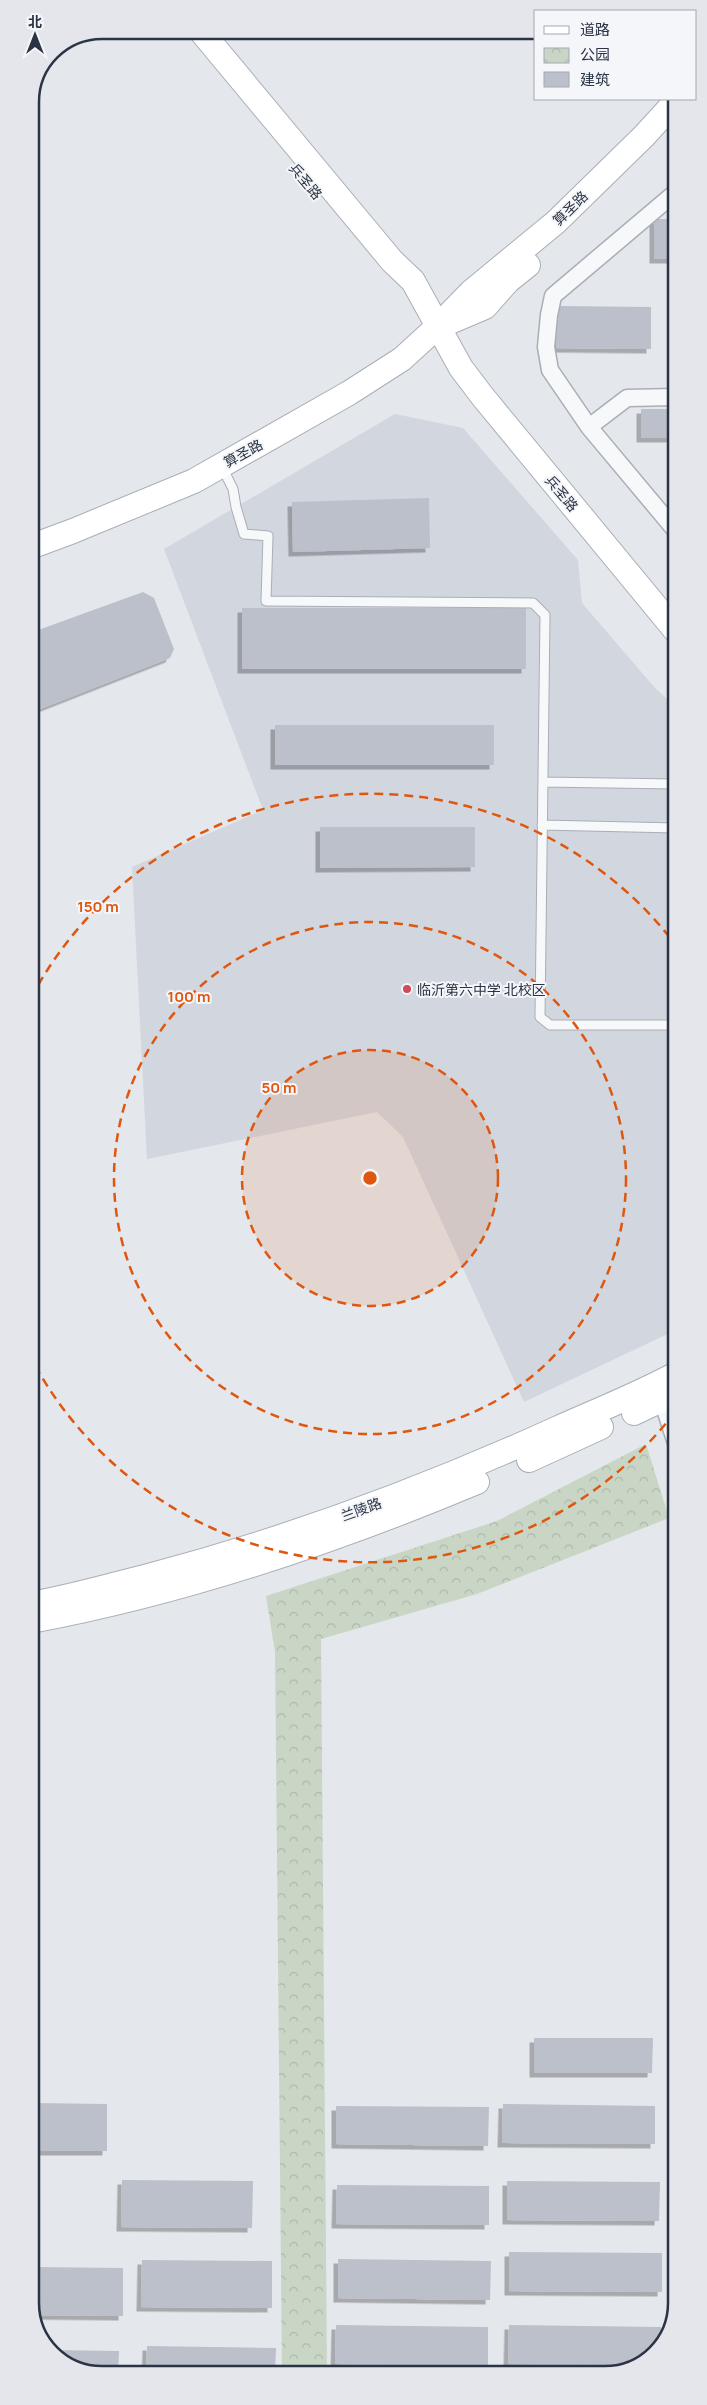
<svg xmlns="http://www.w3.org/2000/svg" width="707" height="2405" font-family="Manrope,'Noto Sans SC',sans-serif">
<defs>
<pattern id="park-crowns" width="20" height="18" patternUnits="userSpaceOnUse" patternTransform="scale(1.25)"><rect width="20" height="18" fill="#c9d6c5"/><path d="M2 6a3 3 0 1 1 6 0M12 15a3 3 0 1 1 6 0" fill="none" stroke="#adb8ab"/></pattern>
<filter id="shadow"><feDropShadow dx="-4.5" dy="4.5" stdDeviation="0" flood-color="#0004"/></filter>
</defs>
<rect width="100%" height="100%" fill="#e4e7ec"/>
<path fill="#d2d6de" d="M395,414L463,428L578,560L582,603L655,688L676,707V1330L524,1402L403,1137L377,1112L147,1159L132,867L263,810L164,549Z"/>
<path fill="url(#park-crowns)" d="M646,1444L669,1518L477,1594L321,1639L327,2374H282L275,1652L266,1596L497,1521Z"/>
<path fill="#bbc0ca" filter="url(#shadow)" d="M654,219H676V259H654Z
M557,306L651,307V349L556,348Z
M641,409H676V438H641Z
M429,498L430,548L293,552L292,502Z
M143,592L154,598L174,649L170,658L30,713V633Z
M242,608H526V669H242Z
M275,725H494V765H275Z
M320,827H475V867L320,868Z
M534,2038H653L652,2073H534Z
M31,2103L107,2104V2151H31Z
M503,2104L655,2106V2144L502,2143Z
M336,2106L489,2107L488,2146L336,2144Z
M122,2180L253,2181L252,2228L121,2227Z
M507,2181L660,2182L659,2221L507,2220Z
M337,2185L489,2186V2225L336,2224Z
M675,2199H677V2215H675Z
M509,2252L662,2253V2292L509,2291Z
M338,2259L491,2261L490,2300L338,2298Z
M142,2260L272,2261V2308L141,2307Z
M31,2267L123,2268V2316L31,2315Z
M336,2325L488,2327V2366L335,2364Z
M509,2325L661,2327V2346L659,2350L633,2365L508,2364Z
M147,2346L276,2348L275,2374L146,2375Z
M50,2350L119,2351L118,2375H97L54,2357Z"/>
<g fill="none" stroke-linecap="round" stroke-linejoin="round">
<defs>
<path id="lane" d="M222,467L233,489L236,507L244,534L268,536L266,601L533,603L545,615L540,1017L550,1025H676
M543,782L676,784
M542,825L676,828"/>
<path id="street" d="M676,192L553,296L549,315L546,347L550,370L589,427L676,531
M589,427L627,398L676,397
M662,1400L676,1443"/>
<path id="secondary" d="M200,30L392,261L413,281L461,368L483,397L676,631
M445,324L485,307L508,281L528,265
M30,547L73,531L194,481L349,393L402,359L437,327L471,292L556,222L644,136L676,101
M634,1413L676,1393
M529,1460L601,1427
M31,1604C71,1597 109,1586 148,1576C289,1539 424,1489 556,1429C596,1411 637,1395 676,1374
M31,1621C181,1593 336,1541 477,1482"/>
</defs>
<use href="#lane" stroke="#a9aeb7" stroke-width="11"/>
<use href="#street" stroke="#a9aeb7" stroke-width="19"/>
<use href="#secondary" stroke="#a9aeb7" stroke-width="26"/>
<use href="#lane" stroke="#f7f8fa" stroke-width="9"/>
<use href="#street" stroke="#f7f8fa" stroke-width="16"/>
<use href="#secondary" stroke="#fff" stroke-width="24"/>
</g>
<circle cx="370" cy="1178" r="128" fill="#df570f" fill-opacity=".12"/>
<g fill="none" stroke="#df570f" stroke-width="2.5" stroke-dasharray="9 6">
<circle cx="370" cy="1178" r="128"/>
<circle cx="370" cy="1178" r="256"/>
<path d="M675 1412A384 384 0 0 1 31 1358M31 998A384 384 0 0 1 675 944"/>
</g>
<circle fill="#d1495b" stroke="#f4f6f9" stroke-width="2" cx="407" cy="989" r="5"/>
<g text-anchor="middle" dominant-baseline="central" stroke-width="4" stroke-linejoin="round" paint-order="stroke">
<g font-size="14" fill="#2b3445" stroke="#f4f6f9">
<text transform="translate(306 181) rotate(50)">兵圣路</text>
<text transform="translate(570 208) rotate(-44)">算圣路</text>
<text transform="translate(243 453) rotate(-29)">算圣路</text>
<text transform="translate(562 493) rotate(50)">兵圣路</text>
<text transform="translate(361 1509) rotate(-20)">兰陵路</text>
</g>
<g font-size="14" fill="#2b3445" stroke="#f4f6f9" text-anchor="start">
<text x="417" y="989">临沂第六中学 北校区</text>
</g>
</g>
<path d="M0 0H707V2405H0ZM102 39H605A63 63 0 0 1 668 102V2303A63 63 0 0 1 605 2366H102A63 63 0 0 1 39 2303V102A63 63 0 0 1 102 39Z" fill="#e4e6eb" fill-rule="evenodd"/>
<path fill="none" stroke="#2b3445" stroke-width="2.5" d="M102 39H605A63 63 0 0 1 668 102V2303A63 63 0 0 1 605 2366H102A63 63 0 0 1 39 2303V102A63 63 0 0 1 102 39Z"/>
<circle cx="370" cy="1178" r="8" fill="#df570f" stroke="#f4f6f9" stroke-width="2.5"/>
<g font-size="15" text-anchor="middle" font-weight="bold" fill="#df570f" stroke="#f4f6f9" stroke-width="4" stroke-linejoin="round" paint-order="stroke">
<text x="98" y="912">150 m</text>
<text x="189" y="1002">100 m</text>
<text x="279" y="1093">50 m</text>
</g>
<rect x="534" y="10" width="162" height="90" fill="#f4f6f9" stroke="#a4a8b1"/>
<rect x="544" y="26" width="25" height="8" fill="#ffffff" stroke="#a4a8b1"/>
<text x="580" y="35" font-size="15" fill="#2b3445">道路</text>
<rect x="544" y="48" width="25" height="15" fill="url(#park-crowns)" stroke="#a4a8b1"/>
<text x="580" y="60" font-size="15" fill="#2b3445">公园</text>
<rect x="544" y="72" width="25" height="15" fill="#bbc0ca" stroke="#a4a8b1"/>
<text x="580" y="85" font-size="15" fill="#2b3445">建筑</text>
<g transform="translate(35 35)" stroke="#f4f6f9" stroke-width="4" paint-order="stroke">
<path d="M0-4L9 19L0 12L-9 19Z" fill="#2b3445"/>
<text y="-8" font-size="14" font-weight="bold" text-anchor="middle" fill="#2b3445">北</text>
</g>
</svg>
